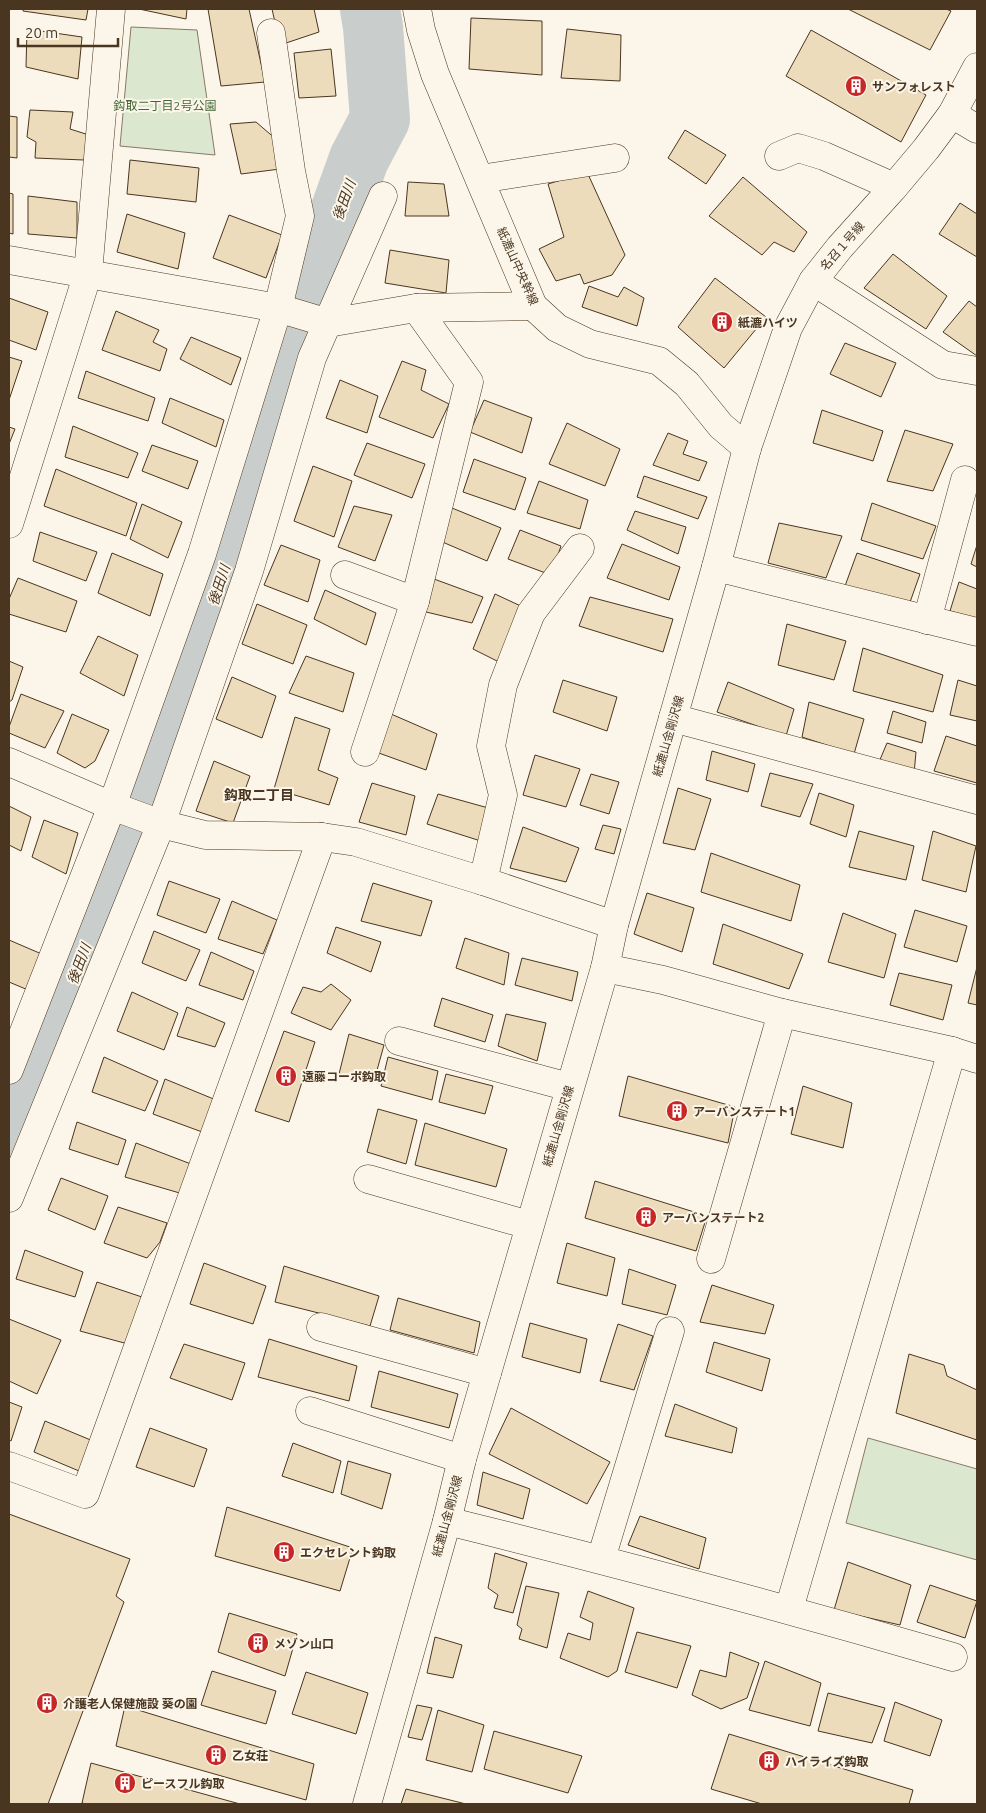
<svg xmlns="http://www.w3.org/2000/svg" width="986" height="1813" font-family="Ubuntu,'Noto Sans JP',sans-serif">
<rect width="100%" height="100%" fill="#fbf6e9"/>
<!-- green -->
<g fill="#dce7d0" stroke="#887966">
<polygon points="131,27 197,30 215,155 120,146"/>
<polygon points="868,1438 977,1469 977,1560 846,1523"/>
</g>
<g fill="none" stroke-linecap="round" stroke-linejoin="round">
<!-- river -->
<polyline stroke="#c9cecd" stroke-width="60" points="9,1151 224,575 252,456 359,159 380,119 373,27 370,9"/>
</g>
<!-- building -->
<g fill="#ecdcbc" stroke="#4a3520">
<polygon points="23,9 88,9 86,20 23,11"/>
<polygon points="139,9 187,9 186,19"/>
<polygon points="208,9 249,9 265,82 221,86"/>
<polygon points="272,9 314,9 319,32 280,45"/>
<polygon points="848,9 946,9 951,11 930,50"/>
<polygon points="471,18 542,21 542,75 469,69"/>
<polygon points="27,29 82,37 78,79 26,67"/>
<polygon points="567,29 621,35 620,81 561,78"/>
<polygon points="811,30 926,95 901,142 786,76"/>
<polygon points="331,49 336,96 299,98 294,53"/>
<polygon points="30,110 73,112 70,129 89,135 84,160 35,158 36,142 27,137"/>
<polygon points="9,116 17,117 17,158 9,157"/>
<polygon points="256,122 277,140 280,169 241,174 230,124"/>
<polygon points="685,130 726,155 706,184 668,158"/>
<polygon points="130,160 199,168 196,202 127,194"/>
<polygon points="587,172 625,255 612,275 584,284 580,274 556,281 539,249 564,237 548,184"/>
<polygon points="743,177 807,232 794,252 774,242 762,255 709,216"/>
<polygon points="408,182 444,184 449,216 405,216"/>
<polygon points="9,193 13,194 13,234 9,233"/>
<polygon points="28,196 77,202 77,238 28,234"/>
<polygon points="960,203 977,214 977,257 939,234"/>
<polygon points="127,214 185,233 178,269 117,252"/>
<polygon points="229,215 282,235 266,278 213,258"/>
<polygon points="390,250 449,260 446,293 385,283"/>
<polygon points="893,254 947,296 926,329 864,288"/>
<polygon points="715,278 766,317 724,368 678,327"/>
<polygon points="589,286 618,297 624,287 644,298 637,326 582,307"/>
<polygon points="9,298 48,312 36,350 9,340"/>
<polygon points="969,301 977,307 977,356 943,332"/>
<polygon points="116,311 159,330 153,342 167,349 160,371 102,350"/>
<polygon points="191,337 241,358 231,385 180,359"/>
<polygon points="845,343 896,363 881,397 830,374"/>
<polygon points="9,357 22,361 9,400"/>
<polygon points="402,361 426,370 421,390 449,404 433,438 379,417"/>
<polygon points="86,371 155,398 148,421 78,398"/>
<polygon points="340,380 378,396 367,433 326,418"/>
<polygon points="170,398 224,420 216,447 162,423"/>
<polygon points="484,400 532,418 522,453 470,432"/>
<polygon points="822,410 883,431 873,461 813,443"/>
<polygon points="567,423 620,449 605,486 549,464"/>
<polygon points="73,426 138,453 128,478 65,457"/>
<polygon points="9,427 15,429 9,444"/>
<polygon points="905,430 953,444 933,491 887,481"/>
<polygon points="668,433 688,441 683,454 707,462 699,481 653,465"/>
<polygon points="367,443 425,464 412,498 354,475"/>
<polygon points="152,445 198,461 188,489 142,471"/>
<polygon points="474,459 526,478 515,510 463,492"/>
<polygon points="313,466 352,481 334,537 294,521"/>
<polygon points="56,469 137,503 126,536 44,506"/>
<polygon points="644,476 707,497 698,519 637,497"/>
<polygon points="539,481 588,500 580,529 527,513"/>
<polygon points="872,503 936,526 923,559 861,540"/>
<polygon points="142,504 182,522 168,558 130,539"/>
<polygon points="354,506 392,515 375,561 338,547"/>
<polygon points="452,508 501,528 487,561 440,541"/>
<polygon points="635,511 686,527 678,554 627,530"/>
<polygon points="779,523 842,536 826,578 768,563"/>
<polygon points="520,530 561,546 551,575 508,559"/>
<polygon points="40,532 97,552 86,581 33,561"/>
<polygon points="622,544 680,567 669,600 607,578"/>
<polygon points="281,545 320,560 308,602 264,585"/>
<polygon points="977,545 977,567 971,564"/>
<polygon points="112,553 163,574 150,616 98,593"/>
<polygon points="857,553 920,574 909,605 845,586"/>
<polygon points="18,578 77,601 66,632 9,614 9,599"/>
<polygon points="434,579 483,597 472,623 422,611"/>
<polygon points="959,582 977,589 977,619 950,611"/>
<polygon points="325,590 376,613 366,645 314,619"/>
<polygon points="495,594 525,608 501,663 473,649"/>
<polygon points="590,597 673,619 663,652 579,626"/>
<polygon points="257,604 307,625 293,664 242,644"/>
<polygon points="787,624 846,641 834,680 778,665"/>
<polygon points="98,636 138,655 124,696 80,673"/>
<polygon points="863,648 943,675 933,712 853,691"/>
<polygon points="306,656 354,673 343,712 289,693"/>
<polygon points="9,661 23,667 12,700 9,702"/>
<polygon points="232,677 276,696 262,738 216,719"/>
<polygon points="563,680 617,697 607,731 553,712"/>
<polygon points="958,680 977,686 977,721 950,715"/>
<polygon points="728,682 794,709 786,736 717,712"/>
<polygon points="21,694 64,711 45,748 9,733 9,727"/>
<polygon points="809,702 864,719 854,754 802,737"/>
<polygon points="893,711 926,722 922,743 887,733"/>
<polygon points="72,714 109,730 95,761 85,768 57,753"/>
<polygon points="391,714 437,734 426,770 376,752"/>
<polygon points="295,717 330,729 318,770 338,778 329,805 274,789"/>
<polygon points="946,736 977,746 977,783 934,771"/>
<polygon points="887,743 916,752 914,774 879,762"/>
<polygon points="712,751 755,764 748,792 706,780"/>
<polygon points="535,755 580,769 566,807 523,795"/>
<polygon points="214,761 250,776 233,823 196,811"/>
<polygon points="770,773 813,784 800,817 761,806"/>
<polygon points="591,774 619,782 609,814 580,805"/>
<polygon points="372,783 415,796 406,835 359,822"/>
<polygon points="678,788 711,799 695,850 663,843"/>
<polygon points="819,793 854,805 846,837 810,824"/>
<polygon points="438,794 492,809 484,842 427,824"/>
<polygon points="9,806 31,817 21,851 9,845"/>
<polygon points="44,820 78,833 66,874 32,857"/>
<polygon points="603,825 621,829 614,854 595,849"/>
<polygon points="523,827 579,848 566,882 510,868"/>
<polygon points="859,831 914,846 906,880 849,867"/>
<polygon points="933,831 976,846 966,892 922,880"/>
<polygon points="711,853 800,885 791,921 701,892"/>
<polygon points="169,881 220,899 206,933 157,915"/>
<polygon points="373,883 432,901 421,936 361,921"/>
<polygon points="647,893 694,908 682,952 634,934"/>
<polygon points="232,901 277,920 263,954 218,939"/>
<polygon points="915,910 967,926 957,962 904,947"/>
<polygon points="843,913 896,934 884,978 828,962"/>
<polygon points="723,924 803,954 789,989 713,964"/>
<polygon points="336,927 381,942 371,972 327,953"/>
<polygon points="154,931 200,950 186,981 142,963"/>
<polygon points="465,938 509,953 504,985 456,968"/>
<polygon points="9,940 44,955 28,990 9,982"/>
<polygon points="211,952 254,971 243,1000 199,985"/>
<polygon points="522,958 578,972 572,1001 515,985"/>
<polygon points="977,967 977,1005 968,1003"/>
<polygon points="899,973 952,985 943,1020 890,1005"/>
<polygon points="331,984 351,1000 331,1030 291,1013 303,987 321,992"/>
<polygon points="132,992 178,1013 164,1050 117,1031"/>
<polygon points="442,998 493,1015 485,1042 434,1026"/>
<polygon points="187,1007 225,1023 215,1047 177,1036"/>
<polygon points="506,1014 546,1023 537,1061 498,1046"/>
<polygon points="284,1031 315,1042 289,1122 255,1111"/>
<polygon points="349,1034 384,1045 374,1081 339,1074"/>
<polygon points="104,1057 158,1081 145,1111 92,1092"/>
<polygon points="388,1057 438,1071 432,1100 381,1086"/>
<polygon points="446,1074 493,1086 485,1114 439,1102"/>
<polygon points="628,1076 735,1107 728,1143 619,1116"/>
<polygon points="165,1079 216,1100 205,1133 153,1114"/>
<polygon points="803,1086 852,1103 843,1148 791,1134"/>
<polygon points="378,1109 417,1120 406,1164 367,1152"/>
<polygon points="77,1122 126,1140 118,1165 69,1149"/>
<polygon points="425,1123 507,1149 496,1187 415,1165"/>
<polygon points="136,1143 191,1164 183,1194 125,1177"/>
<polygon points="61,1178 108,1196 95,1230 48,1210"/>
<polygon points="595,1181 707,1216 696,1251 585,1218"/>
<polygon points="118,1207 167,1223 160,1242 147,1258 104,1243"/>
<polygon points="567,1243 615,1258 607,1296 557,1283"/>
<polygon points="25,1250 83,1272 75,1297 16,1279"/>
<polygon points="204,1263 266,1286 253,1324 190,1304"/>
<polygon points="284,1266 379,1296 370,1326 275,1302"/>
<polygon points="629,1269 676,1285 667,1315 622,1304"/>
<polygon points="97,1282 145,1298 128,1344 80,1331"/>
<polygon points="712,1285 774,1305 765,1334 700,1322"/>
<polygon points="398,1298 480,1322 474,1353 390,1330"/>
<polygon points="9,1319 61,1340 37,1394 9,1381"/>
<polygon points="530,1323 587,1339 580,1373 522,1357"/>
<polygon points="618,1324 653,1336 634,1390 600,1381"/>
<polygon points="269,1339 357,1366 349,1401 258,1377"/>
<polygon points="714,1342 770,1359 762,1391 706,1372"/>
<polygon points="184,1344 245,1363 232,1400 170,1378"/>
<polygon points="909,1354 944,1365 947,1376 977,1390 977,1440 896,1413"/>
<polygon points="379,1371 458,1394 449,1428 371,1407"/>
<polygon points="9,1402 22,1407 11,1441 9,1440"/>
<polygon points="675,1404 737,1428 732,1453 665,1436"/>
<polygon points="511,1408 610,1462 587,1504 489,1454"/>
<polygon points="45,1421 93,1441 79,1471 34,1452"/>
<polygon points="150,1428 207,1449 194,1487 136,1467"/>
<polygon points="293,1443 341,1461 333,1493 282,1476"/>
<polygon points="348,1461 391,1474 382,1509 341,1494"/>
<polygon points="483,1472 530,1489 523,1519 477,1505"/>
<polygon points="227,1507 353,1548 340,1591 215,1556"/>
<polygon points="9,1514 130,1559 116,1596 124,1602 48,1804 9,1804"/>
<polygon points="640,1516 706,1538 699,1569 628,1545"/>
<polygon points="495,1553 527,1563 513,1613 494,1608 498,1595 488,1588"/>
<polygon points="848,1562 911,1585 900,1625 834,1610"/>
<polygon points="930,1585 977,1601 965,1638 917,1622"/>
<polygon points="526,1586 559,1593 547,1648 519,1639 522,1629 517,1625"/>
<polygon points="588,1591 634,1608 617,1671 608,1677 560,1658 568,1633 590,1640 593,1623 580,1617"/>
<polygon points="229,1613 297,1634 285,1676 218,1652"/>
<polygon points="637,1632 691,1646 677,1688 625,1672"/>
<polygon points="435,1637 462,1645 453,1678 427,1673"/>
<polygon points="730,1652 759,1663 747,1698 721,1709 692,1695 700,1670 726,1677"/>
<polygon points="765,1661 821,1683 810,1726 749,1710"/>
<polygon points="212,1671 276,1691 266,1724 201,1705"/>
<polygon points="306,1672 368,1693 356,1734 292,1714"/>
<polygon points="828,1693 885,1708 872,1743 818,1731"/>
<polygon points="895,1702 942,1720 930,1756 884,1741"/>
<polygon points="417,1705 432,1708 422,1740 408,1737"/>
<polygon points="125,1706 314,1764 306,1800 116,1746"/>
<polygon points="438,1710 484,1725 472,1772 426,1760"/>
<polygon points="494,1731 582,1756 568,1793 484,1769"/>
<polygon points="729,1734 913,1790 909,1804 762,1804 711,1789"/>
<polygon points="91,1763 240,1804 87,1804 82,1803"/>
<polygon points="406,1789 466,1804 401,1804"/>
</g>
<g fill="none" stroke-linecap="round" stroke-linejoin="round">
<!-- street casing -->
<g stroke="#4a3520" stroke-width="29">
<g id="street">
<polyline points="952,114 977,129"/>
<polyline points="779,156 798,148 824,156 894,187"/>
<polyline points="480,179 615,158"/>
<polyline points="9,260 278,308 328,323 416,308 533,306"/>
<polyline points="813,281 943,365 977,371"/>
<polyline points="9,524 88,273 111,9"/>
<polyline points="716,567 977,632"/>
<polyline points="345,575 415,601"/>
<polyline points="927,620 965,480"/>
<polyline points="673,718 977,800"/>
<polyline points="365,752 415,601 469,382 416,308"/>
<polyline points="9,762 112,806 161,824 205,835 322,837 356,842 483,881 614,925"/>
<polyline points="483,881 503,795 491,746 503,685 531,613 580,548"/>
<polyline points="399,1041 569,1087"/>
<polyline points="9,1070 112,806 202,554 278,308 300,216 291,171 271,33"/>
<polyline points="368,1179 529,1225"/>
<polyline points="9,1198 161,824 249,571 312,358 383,196"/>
<polyline points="711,1259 782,1013"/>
<polyline points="321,1327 487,1373"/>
<polyline points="310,1411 462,1459"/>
<polyline points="9,1466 85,1494 322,837"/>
<path d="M447,1521C617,1563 785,1608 953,1657"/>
<polyline points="601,1559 670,1331"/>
<polyline points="789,1609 952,1051"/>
</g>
</g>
<!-- secondary casing -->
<g stroke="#4a3520" stroke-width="29">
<g id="secondary">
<polyline points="417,9 421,30 435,74 533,306 557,328 590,344 659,361 687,384 721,426 747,448"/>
<polyline points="605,968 663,980 782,1013 952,1051 977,1059"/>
<polyline points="367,1804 447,1521 462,1459 605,968 614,925 716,567 747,448 788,328 813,281 840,247 894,187 926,149 952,114 977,67"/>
</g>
</g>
<!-- street -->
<use href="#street" stroke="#fbf6e9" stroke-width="28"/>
<!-- secondary -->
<use href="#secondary" stroke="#fbf6e9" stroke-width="28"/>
</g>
<!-- icons -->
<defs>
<g id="building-disc" transform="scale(1.125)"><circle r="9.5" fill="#c62828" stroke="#fbf6e9"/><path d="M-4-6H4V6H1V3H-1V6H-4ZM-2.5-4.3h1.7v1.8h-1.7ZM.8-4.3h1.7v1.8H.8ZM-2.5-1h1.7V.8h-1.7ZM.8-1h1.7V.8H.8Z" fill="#fff"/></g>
</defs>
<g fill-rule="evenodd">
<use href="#building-disc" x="856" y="86"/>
<use href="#building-disc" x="722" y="322"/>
<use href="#building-disc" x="286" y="1076"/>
<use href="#building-disc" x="677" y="1111"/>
<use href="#building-disc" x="646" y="1217"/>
<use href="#building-disc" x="284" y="1552"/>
<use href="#building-disc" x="258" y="1643"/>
<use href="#building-disc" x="47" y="1703"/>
<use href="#building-disc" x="216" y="1755"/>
<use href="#building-disc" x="769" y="1761"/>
<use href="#building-disc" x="125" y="1783"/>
</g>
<g text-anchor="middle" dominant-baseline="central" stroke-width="4" stroke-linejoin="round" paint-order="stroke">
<!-- poi labels -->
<g font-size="12" font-weight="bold" fill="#4a3520" stroke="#fbf6e9" text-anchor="start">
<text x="872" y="86">サンフォレスト</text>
<text x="738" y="322">紙漉ハイツ</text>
<text x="302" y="1076">遠藤コーポ鈎取</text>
<text x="693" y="1111">アーバンステート1</text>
<text x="662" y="1217">アーバンステート2</text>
<text x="300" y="1552">エクセレント鈎取</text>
<text x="274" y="1643">メゾン山口</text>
<text x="63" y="1703">介護老人保健施設 葵の園</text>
<text x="232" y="1755">乙女荘</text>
<text x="785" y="1761">ハイライズ鈎取</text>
<text x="141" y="1783">ピースフル鈎取</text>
</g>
<!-- park labels -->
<g font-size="12" fill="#436837" stroke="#fbf6e9">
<text x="165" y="105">鈎取二丁目2号公園</text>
</g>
<!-- street labels -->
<g font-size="12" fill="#4a3520" stroke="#fbf6e9">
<text transform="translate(842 246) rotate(-49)">名召１号線</text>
<text transform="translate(518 266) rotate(66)">紙漉山中央幹線</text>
<text transform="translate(668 736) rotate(-74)">紙漉山金剛沢線</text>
<text transform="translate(558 1126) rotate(-74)">紙漉山金剛沢線</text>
<text transform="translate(447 1516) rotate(-75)">紙漉山金剛沢線</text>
</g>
<!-- water labels -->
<g font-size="14" font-style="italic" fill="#4a3520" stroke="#fbf6e9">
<text transform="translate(344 200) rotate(-70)">後田川</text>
<text transform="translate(219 585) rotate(-72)">後田川</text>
<text transform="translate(79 964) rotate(-69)">後田川</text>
</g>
<!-- neighbourhood labels -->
<g font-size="14" font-weight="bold" fill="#4a3520" stroke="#fbf6e9">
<text x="259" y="795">鈎取二丁目</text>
</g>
</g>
<!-- border -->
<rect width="986" height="1813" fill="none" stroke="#4a3520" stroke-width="20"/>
<!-- scale -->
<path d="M18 38v8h100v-8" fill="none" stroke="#4a3520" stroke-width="2.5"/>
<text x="25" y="38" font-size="15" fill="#4a3520" stroke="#fbf6e9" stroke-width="4" paint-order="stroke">20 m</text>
</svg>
